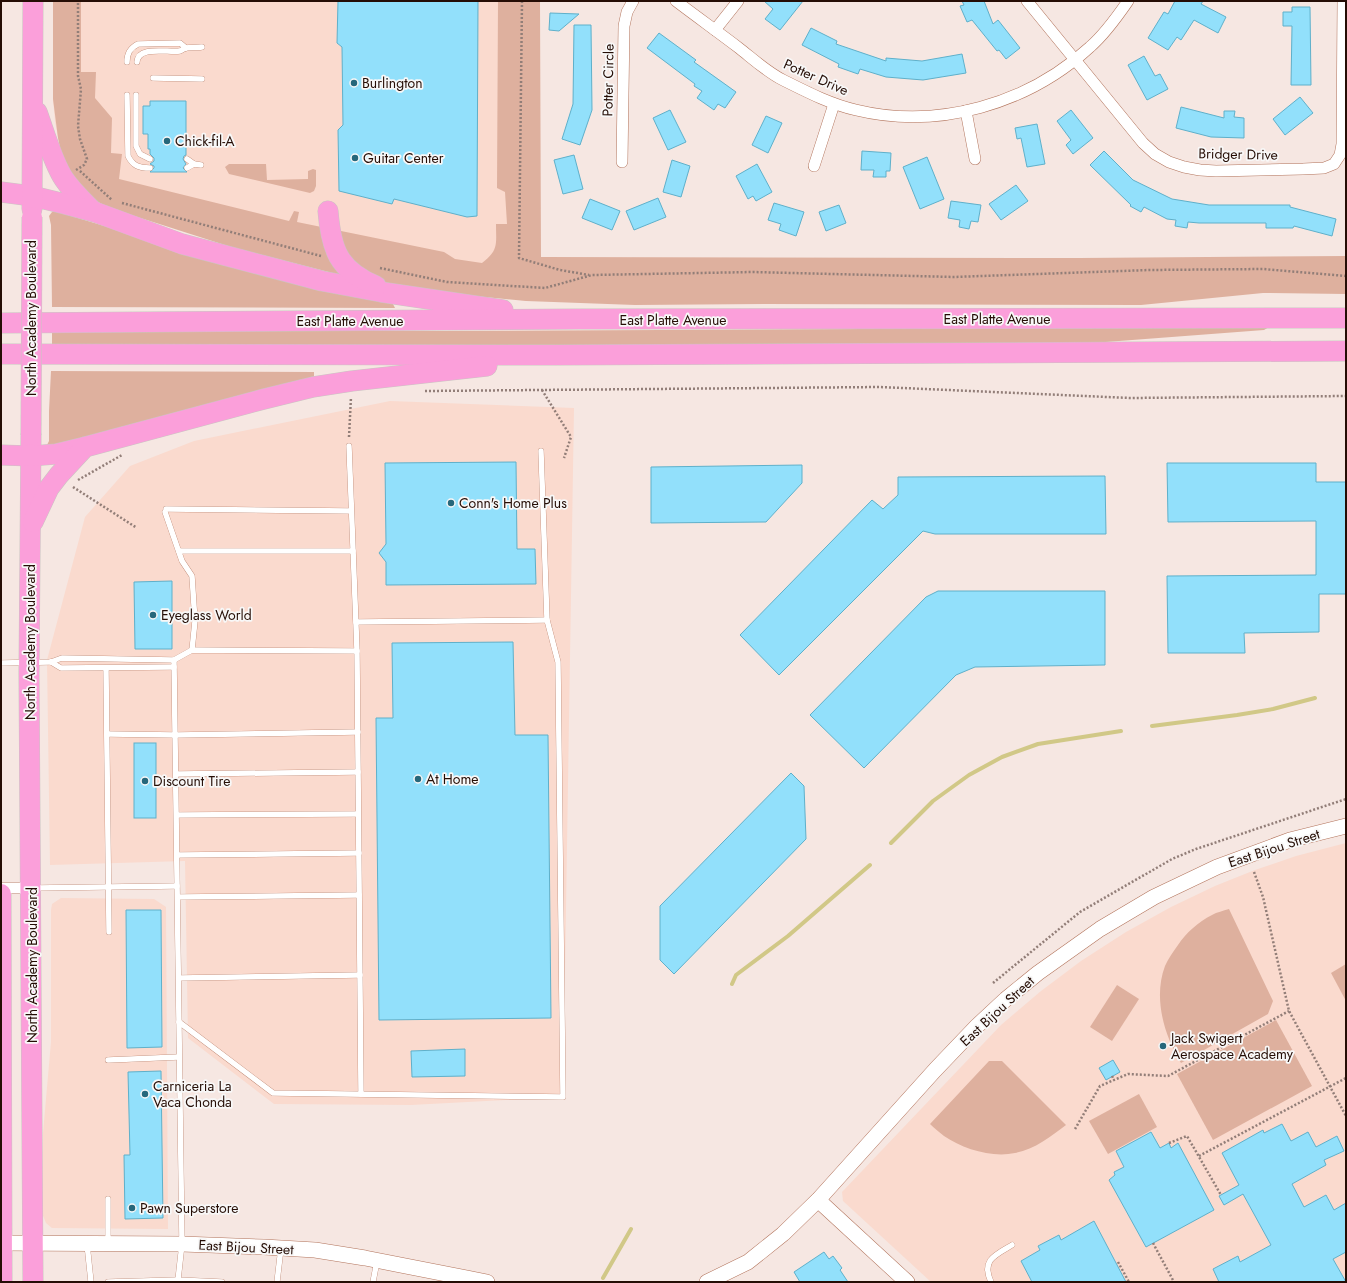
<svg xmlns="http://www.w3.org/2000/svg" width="1347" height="1283" font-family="Jost,sans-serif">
<rect width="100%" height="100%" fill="#f6e7e2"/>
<!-- built -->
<g fill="#fadace">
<polygon points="53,1 540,1 526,301 231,247 61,152 55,122 53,99"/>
<polygon points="390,401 574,408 563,1097 411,1105 274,1104 188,1038 185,861 50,865 47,660 85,517 130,466 194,441"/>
<polygon points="1346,843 1346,1282 931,1282 843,1201 842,1192 1001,1025 1041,991 1081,961 1126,932 1171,907 1215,886 1255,870 1296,856"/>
<polygon points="61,898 154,899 166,907 168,1229 52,1228 46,1223 42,1213 43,1133 51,1042 51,910 52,904"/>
</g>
<!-- green -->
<g fill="#deb09e">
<path d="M53,1H81V72H96L95,98L112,118L111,153L122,154L119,179L289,221L294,211L299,212L297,222L444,252L455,259L482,263C499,250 496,244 496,224H507L505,192L497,188L498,1H540L541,257L1079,258L1346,256V294L1263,293L1141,305L767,304L635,305L526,301L424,291L356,279L231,247L125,213L107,207L93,199L72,177L61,152L58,138L53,99Z"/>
<polygon points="229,164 266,164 267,180 308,179 308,171 313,169 316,170 316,186 314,191 310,193 229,174 225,167"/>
<polygon points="52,212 58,212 187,251 382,300 393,304 395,308 52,307 51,225 49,216"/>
<polygon points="1269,327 1264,330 1053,346 52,351 52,330 440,331"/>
<polygon points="51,371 314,372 314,378 78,445 47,445 49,441 49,411"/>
<path d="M1229,909L1273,1001L1268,1014L1181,1063C1164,1035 1153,998 1165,966C1168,959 1173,952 1178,945C1186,933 1198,922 1212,915C1217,912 1223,911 1229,909Z"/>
<polygon points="1346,964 1346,1001 1331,973"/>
<polygon points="1117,985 1139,999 1112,1041 1090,1027"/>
<polygon points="1276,1020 1312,1086 1213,1140 1177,1074"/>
<path d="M989,1061H1002L1066,1125C1051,1136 1034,1150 1015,1153C992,1158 963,1149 944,1136C939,1132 934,1128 930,1124Z"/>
<polygon points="1139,1094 1157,1127 1108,1154 1089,1121"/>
</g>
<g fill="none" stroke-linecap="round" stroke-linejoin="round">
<!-- stream -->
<g stroke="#d1c887" stroke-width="4">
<polyline points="1152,726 1237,715 1273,709 1315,698"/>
<polyline points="891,843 933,801 969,775 1002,757 1038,744 1121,731"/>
<polyline points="732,984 736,975 788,936 870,865"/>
<polyline points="603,1278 631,1229"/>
</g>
</g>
<!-- building -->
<g fill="#92e0fb" stroke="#5fb0ca">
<polygon points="338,1 478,1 477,216 467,217 394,199 392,204 339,191 338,130 343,125 342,47 337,43"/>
<polygon points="764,1 803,1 780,30 765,19 773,9"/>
<polygon points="962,1 984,1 993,24 998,20 1020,48 1006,59 999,50 997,51 972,20 967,22 960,6 964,5"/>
<polygon points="1175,1 1203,1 1201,4 1226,17 1218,33 1194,20 1181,40 1177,37 1168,50 1148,38 1164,12 1168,14"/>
<polygon points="1292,7 1310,7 1311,85 1291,85 1292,26 1283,26 1283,12 1292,12"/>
<polygon points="550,13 579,14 559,31 549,30"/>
<polygon points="574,25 591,25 592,110 580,145 562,139 573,104"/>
<polygon points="811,28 837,41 836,44 886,61 886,58 922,61 962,54 966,73 923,80 886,77 860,69 858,74 838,67 839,64 802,45"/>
<polygon points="659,33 696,60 694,62 736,92 725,108 718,104 714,110 697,98 702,91 694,86 695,84 647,48"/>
<polygon points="1144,56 1155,76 1160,74 1168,89 1147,100 1128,65"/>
<polygon points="1300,97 1313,113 1285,135 1273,119"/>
<polygon points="150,101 186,101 186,155 184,156 183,159 186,164 183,168 187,172 150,172 154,168 154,166 150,164 154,161 154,158 150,154 150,149 148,149 148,134 143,134 143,106 150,106"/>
<polygon points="1181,107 1224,118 1224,111 1235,111 1234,117 1244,118 1244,138 1211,137 1176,128"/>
<polygon points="670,110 686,142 668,150 653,118"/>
<polygon points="1071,110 1093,138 1073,154 1066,145 1071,140 1057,121"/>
<polygon points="766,116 782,123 768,153 752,145"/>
<polygon points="1037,124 1045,164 1027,167 1021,138 1017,139 1015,128"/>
<polygon points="862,151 891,153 890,171 886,171 886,177 873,177 874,170 861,170"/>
<polygon points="1104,151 1133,180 1172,199 1209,205 1290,205 1290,207 1336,219 1332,236 1294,226 1293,228 1266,228 1266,223 1199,223 1188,222 1187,228 1175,226 1176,220 1167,219 1144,207 1141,212 1130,206 1131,205 1090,165"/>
<polygon points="574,155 583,189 563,194 554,160"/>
<polygon points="927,157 944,199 920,209 903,167"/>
<polygon points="672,160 690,166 681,197 663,192"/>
<polygon points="757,164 772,192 756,201 753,196 748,199 736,176"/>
<polygon points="1016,185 1028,201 1001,220 989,204"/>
<polygon points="658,198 666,217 634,230 626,211"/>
<polygon points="590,199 620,211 612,230 582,218"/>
<polygon points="951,201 981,205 978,222 971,221 969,229 959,227 960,220 948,218"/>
<polygon points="774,203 804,212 796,236 779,230 781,224 768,220"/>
<polygon points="839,205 846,223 826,231 819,212"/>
<polygon points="516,462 517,549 535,549 536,584 386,585 386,562 379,553 386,544 385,463"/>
<polygon points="1167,463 1316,463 1316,482 1346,482 1346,594 1319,594 1319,632 1244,633 1245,653 1168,653 1167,576 1316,575 1316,521 1168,522"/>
<polygon points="802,465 802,483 766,522 651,523 651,467"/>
<polygon points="1105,476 1106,534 935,534 923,531 779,675 740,635 872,500 883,509 898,495 898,477"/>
<polygon points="172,581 172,649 135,649 134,582"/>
<polygon points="938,591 1105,591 1105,665 975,667 956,675 864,768 810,715 926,597"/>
<polygon points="513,642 515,735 548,735 551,1018 379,1020 376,718 393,718 392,643"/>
<rect x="134" y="743" width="22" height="75"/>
<polygon points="791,773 804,786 806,839 674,974 660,960 660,906"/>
<polygon points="126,910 161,910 162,1047 127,1048"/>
<polygon points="465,1049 465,1076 412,1077 411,1051"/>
<polygon points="1113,1060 1120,1072 1106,1080 1099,1068"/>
<polygon points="161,1071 163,1218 125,1219 124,1155 130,1155 128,1072"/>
<polygon points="1282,1124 1291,1141 1308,1132 1316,1147 1337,1136 1344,1151 1324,1160 1326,1165 1292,1184 1304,1207 1326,1195 1334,1210 1346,1203 1346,1252 1333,1259 1346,1282 1219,1282 1213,1269 1238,1256 1240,1262 1271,1245 1243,1194 1224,1205 1219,1196 1239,1185 1222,1153 1263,1130 1264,1133"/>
<polygon points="1151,1132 1160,1148 1169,1143 1171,1148 1178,1143 1214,1210 1146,1247 1109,1180 1115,1175 1114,1172 1124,1167 1116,1151"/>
<polygon points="1094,1221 1126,1282 1032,1282 1021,1261 1040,1250 1038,1246 1059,1235 1061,1240"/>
<polygon points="824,1252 829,1259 833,1256 842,1268 840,1270 848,1282 800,1282 794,1272"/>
</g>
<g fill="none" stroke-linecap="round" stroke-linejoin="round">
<!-- lane casing -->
<g stroke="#b2735b" stroke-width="6">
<g id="lane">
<path d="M127,62C127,53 130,48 138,44L180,43L186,48"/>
<path d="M137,62C138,45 169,53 180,51C183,50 182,49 186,48C190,47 197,48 202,47"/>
<polyline points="153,78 202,79"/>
<path d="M127,95L128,156C133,166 139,168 150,168"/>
<polyline points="136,95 136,146 140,154 150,159"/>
<polyline points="187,159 194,164"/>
<polyline points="187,168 194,164 201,165"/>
<polyline points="349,446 357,651 361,1094"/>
<polyline points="166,509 351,511"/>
<polyline points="165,512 182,561 192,576 195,621 192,650"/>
<polyline points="179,551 353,551"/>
<polyline points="356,622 547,620"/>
<polyline points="174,660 182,1244 178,1280 222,1282"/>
<polyline points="51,662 61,668 174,667"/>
<polyline points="1,663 51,662 62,658 174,660 192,650 357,651"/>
<polyline points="106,668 109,932"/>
<polyline points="107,734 176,735 358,732"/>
<polyline points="176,774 358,772"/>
<polyline points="177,815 358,814"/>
<polyline points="177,855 359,853"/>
<polyline points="34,888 177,886"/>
<polyline points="178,897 359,895"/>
<polyline points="179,978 360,975"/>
<polyline points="179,1022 273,1093 563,1097 558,662 547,620 541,451"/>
<polyline points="108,1060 179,1057"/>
<polyline points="108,1243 108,1199"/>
<polyline points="87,1244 91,1282"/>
<polyline points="108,1282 178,1280 178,1282"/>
<polyline points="277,1282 281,1248"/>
<polyline points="373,1282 377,1261"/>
<path d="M991,1282C981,1260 995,1255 1012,1245"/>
</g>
</g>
<!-- street casing -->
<g stroke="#b2735b" stroke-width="12">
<g id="street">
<path d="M676,1C697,17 718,32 739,48C753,59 767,72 783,80C807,92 830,104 856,110C938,130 1028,104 1090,47C1105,34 1117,17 1128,1"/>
<polyline points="1027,1 1143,143 1155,154 1169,162 1184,167 1200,170 1216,171 1303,169 1324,168 1334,164 1340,155 1342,144 1343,1"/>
<polyline points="715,30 738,1"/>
<polyline points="966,111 975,159"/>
<polyline points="622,162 624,26 627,12 633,1"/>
<polyline points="814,166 834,104"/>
<polyline points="1,888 32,888"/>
</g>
</g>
<!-- secondary casing -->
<g stroke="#b2735b" stroke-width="16">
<g id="secondary">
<polyline points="818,1200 907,1282"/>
<polyline points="1,1243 182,1244 264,1247 315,1250 365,1258 487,1282"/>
<polyline points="707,1282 748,1262 783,1234 818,1200 935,1070 977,1026 1006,999 1038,973 1100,929 1154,897 1217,867 1290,840 1346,826"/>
</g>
</g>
<!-- highway casing -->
<g stroke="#cbc5c3" stroke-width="21">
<g id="highway">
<path d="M37,112C44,131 53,163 64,179C72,191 83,201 93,211"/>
<polyline points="1,192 32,196 65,204 95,212 182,244 322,281 381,292 503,310"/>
<polyline points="32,209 33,1"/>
<path d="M328,211C331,249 338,270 376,286"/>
<polyline points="1,323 578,319 1346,318"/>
<polyline points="1,354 554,355 1346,351"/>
<polyline points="31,435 29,673 33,1282"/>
<polyline points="1,455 31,456 56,454 85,447"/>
<polyline points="33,522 49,488 59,475 85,447 264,399 313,387 352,381 487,366"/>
<polyline points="1,894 2,1282"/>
</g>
</g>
<!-- path -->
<g stroke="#927e78" stroke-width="2.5" stroke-dasharray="2 2" stroke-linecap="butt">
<polyline points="522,1 519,258 560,270 589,275"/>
<polyline points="76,170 84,165 87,159 80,139 78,126 81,89 78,76 78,1"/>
<polyline points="80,171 112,200"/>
<polyline points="122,203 321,256"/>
<polyline points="380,268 447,282 545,288 592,275 753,272 954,277 1149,270 1263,269 1346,276"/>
<polyline points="542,390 571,437 564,458"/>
<polyline points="425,391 880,387 1130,398 1346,396"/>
<polyline points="349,437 351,397"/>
<polyline points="78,480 122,455"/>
<polyline points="73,487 137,528"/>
<polyline points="1254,872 1263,897 1289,1011 1346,1116"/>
<polyline points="993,983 1080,912 1172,859 1196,849 1346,799"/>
<polyline points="1112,1076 1114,1080"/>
<polyline points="1075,1129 1100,1086 1128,1074 1168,1076 1289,1011"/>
<polyline points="1169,1143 1187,1136 1221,1195"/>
<polyline points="1199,1156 1346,1078"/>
<polyline points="1153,1243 1174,1282"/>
<polyline points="1118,1262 1129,1282"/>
</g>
<!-- lane -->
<use href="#lane" stroke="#fff" stroke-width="5.5"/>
<!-- street -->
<use href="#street" stroke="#fff" stroke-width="11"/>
<!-- secondary -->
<use href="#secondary" stroke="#fff" stroke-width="15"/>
<!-- highway -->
<use href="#highway" stroke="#fb9fda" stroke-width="20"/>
<!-- highway-bridge casing -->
<g stroke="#cbc5c3" stroke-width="21" stroke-linecap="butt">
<polyline id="highway-bridge" points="31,435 32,217"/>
</g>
<!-- highway-bridge -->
<use href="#highway-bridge" stroke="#fb9fda" stroke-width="20"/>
</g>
<!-- markers -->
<g fill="#26677b" stroke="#f8f8f8" stroke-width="1.5">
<circle cx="354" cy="83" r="4"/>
<circle cx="167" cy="141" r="4"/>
<circle cx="355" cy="158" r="4"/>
<circle cx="451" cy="503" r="4"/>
<circle cx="153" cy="615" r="4"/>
<circle cx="418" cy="779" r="4"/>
<circle cx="145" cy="781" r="4"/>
<circle cx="1163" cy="1046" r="4"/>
<circle cx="145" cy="1094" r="4"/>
<circle cx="132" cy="1208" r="4"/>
</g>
<g text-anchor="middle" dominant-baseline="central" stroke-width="3.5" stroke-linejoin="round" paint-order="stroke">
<!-- street labels -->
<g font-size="14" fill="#250d05" stroke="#f8f8f8">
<text transform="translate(816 77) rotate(24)">Potter Drive</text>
<text transform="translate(608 80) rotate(-89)">Potter Circle</text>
<text transform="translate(1238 154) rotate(1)">Bridger Drive</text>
<text transform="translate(31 318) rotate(-90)">North Academy Boulevard</text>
<text x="997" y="319">East Platte Avenue</text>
<text x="673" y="320">East Platte Avenue</text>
<text x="350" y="321">East Platte Avenue</text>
<text transform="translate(30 642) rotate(-90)">North Academy Boulevard</text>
<text transform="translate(1274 848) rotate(-18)">East Bijou Street</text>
<text transform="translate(32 965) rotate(-90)">North Academy Boulevard</text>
<text transform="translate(997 1011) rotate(-43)">East Bijou Street</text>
<text transform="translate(246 1247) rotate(3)">East Bijou Street</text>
</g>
<!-- poi labels -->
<g font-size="14" fill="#250d05" stroke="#f8f8f8" text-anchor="start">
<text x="362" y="83">Burlington</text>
<text x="175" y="141">Chick-fil-A</text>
<text x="363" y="158">Guitar Center</text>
<text x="459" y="503">Conn's Home Plus</text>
<text x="161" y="615">Eyeglass World</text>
<text x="426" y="779">At Home</text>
<text x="153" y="781">Discount Tire</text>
<text x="1171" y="1038">Jack Swigert<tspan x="1171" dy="16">Aerospace Academy</tspan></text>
<text x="153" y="1086">Carniceria La<tspan x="153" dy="16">Vaca Chonda</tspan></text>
<text x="140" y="1208">Pawn Superstore</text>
</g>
</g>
<!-- border -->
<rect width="1347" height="1283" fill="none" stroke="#250d05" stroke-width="4"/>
</svg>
